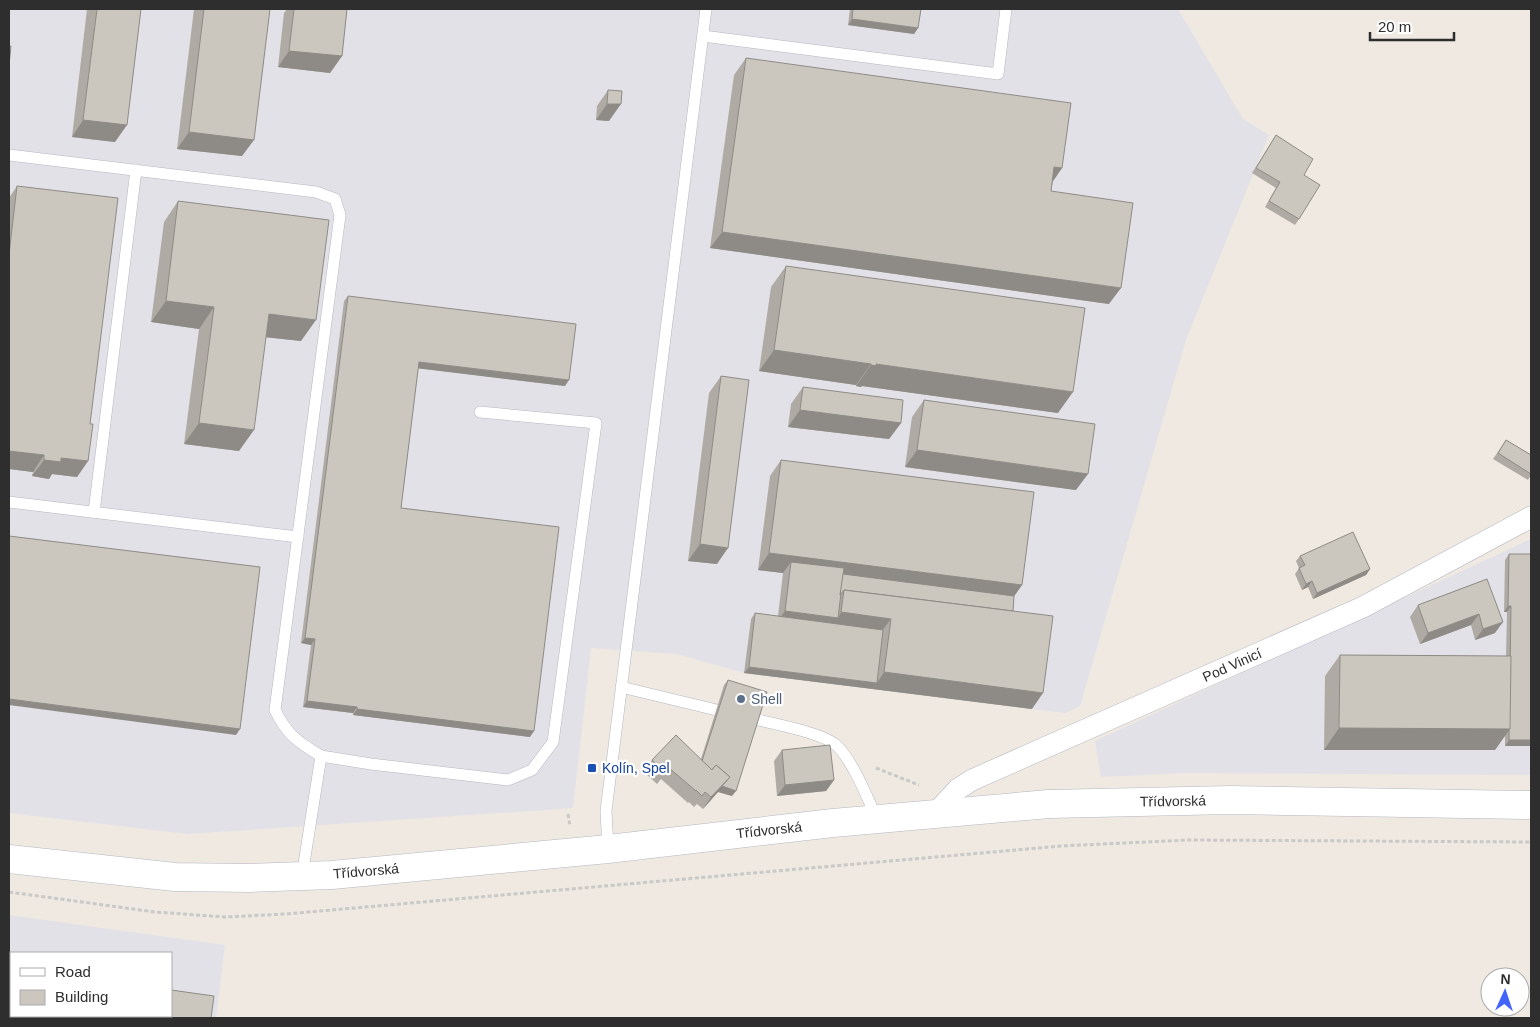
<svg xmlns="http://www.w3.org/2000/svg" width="1540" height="1027" font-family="Helvetica,sans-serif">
<rect width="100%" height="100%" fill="#efe9e1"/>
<!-- industrial -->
<g fill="#e3e1e8" fill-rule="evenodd">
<polygon points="9,9 1178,9 1243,119 1269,135 1186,340 1080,706 1065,713 744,673 677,654 591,648 573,808 188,834 9,813"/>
<polygon points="1531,539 1531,775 1183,773 1101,777 1095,741"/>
<path d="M9,915L225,945L216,1018H9ZM11,953H171V1016H11Z"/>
</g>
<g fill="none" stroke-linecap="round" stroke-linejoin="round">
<!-- service casing -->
<g stroke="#b4b7c1" stroke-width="12">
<g id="service">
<polyline points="703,36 998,74 1006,9"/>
<path d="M9,155L316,192L335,199L340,215L275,710C287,735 298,742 321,756"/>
<polyline points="9,502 298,537"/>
<polyline points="94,512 136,170"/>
<polyline points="621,687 729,713"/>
<path d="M745,717C766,722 821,732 836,745C852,759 868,799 877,819"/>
<polyline points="608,849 606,811 706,9"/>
<polyline points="302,876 321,756 371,764 508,780 532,770 553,742 596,423 480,412"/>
</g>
</g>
<!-- minor casing -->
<g stroke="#b4b7c1" stroke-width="22">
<polyline id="minor" points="935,814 958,789 972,780 1363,607 1531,517"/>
</g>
<!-- secondary casing -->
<g stroke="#b4b7c1" stroke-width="29">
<polyline id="secondary" points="9,859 175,877 250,878 332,875 608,849 833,823 1049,804 1231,800 1531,805"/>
</g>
<!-- path -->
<g stroke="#c9c9c9" stroke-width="3" stroke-dasharray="4 2.5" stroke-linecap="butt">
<polyline points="876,768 919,785"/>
<polyline points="568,814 570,826"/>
<polyline points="9,892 155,912 225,917 286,914 1061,846 1188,840 1531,842"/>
</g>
<!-- service -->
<use href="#service" stroke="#fff" stroke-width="11"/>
<!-- minor -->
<use href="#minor" stroke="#fff" stroke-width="21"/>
<!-- secondary -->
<use href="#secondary" stroke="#fff" stroke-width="28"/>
</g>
<!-- wall -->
<g fill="#afaba4">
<polygon points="87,9 141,9 115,142 72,137"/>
<polygon points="194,9 270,9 242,156 177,149"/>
<polygon points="287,9 347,9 342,56 330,73 278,67 284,13"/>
<polygon points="850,9 921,9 918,28 914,34 848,25"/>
<polygon points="746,58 1062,168 1053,181 1051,191 1109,304 710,248 734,75"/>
<polygon points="608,90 609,121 596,120 597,106"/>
<polygon points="1276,135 1304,175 1299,219 1295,225 1265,207 1276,188 1252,173"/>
<polygon points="17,186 90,424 88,461 77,477 52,474 49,479 32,476 33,472 9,469 9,198"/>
<polygon points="178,201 301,341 266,337 239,451 184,444 199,329 151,322 164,222"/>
<polygon points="786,266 1058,413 862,386 861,387 856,386 856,385 759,371 771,287"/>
<polygon points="348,296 565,386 418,368 401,508 530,737 353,715 353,713 303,707 311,645 301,643 344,301"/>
<polygon points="721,376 717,564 688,561 709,393"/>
<polygon points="803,387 901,423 889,439 788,427 791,404"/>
<polygon points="924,400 1076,490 905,467 912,417"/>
<polygon points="1506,440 1531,455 1531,475 1528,480 1493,459"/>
<polygon points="781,460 1022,585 1014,596 1013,611 1032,709 744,673 751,619 755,613 778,616 783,573 758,570 770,476"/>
<polygon points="1509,554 1531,746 1505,746 1505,735 1495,750 1324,750 1325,676 1340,655 1506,656 1507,612 1504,612 1505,560"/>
<polygon points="1300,556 1370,569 1366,575 1313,599 1308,587 1302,590 1295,574 1299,568 1296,561"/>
<polygon points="1487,579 1495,633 1475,640 1471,625 1420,644 1410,617 1418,605"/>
<polygon points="728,680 732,796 718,792 703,809 697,804 694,807 689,802 688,803 661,779 657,784 644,772 652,760 701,759 724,685"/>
<polygon points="782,750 834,780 826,791 777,796 774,761"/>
</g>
<!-- shaded-wall -->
<g fill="#8e8b86">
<polygon points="852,19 918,28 914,34 848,25"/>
<polygon points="289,51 342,56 330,73 278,67"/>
<polygon points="607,104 621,104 609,121 596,120"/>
<polygon points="83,120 127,125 115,142 72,137"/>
<polygon points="189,132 254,140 242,156 177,149"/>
<polygon points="1054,167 1062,168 1051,184"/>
<polygon points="722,232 1121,288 1109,304 710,248"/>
<polygon points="166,301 214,307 199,329 151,322"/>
<polygon points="269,314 316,320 301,341 254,336"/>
<polygon points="774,350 871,364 856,385 759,371"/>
<polygon points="419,362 569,380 565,386 415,368"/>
<polygon points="876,364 1073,392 1058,413 862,386 861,387 856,386 871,365"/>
<polygon points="800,410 901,423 889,439 788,427"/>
<polygon points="199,423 254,430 239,451 184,444"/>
<polygon points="917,450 1088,474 1076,490 905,467"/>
<polygon points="9,451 44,455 33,472 9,469"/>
<polygon points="61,458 88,461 77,477 52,474 49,479 32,476 44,460"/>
<polygon points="700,544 728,548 717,564 688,561"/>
<polygon points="769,553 1022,585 1010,602 790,574 791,562 783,573 758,570"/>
<polygon points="1370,569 1366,575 1313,599 1317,593"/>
<polygon points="1312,581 1308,587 1302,590 1306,584"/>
<polygon points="1508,606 1511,606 1507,612 1504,612"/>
<polygon points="785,611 838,618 841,612 891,619 879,635 777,622"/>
<polygon points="1479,614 1471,625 1420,644 1428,633"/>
<polygon points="1503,622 1495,633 1475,640 1483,629"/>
<polygon points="305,638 315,639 311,645 301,643"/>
<polygon points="749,667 877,683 873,689 744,673"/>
<polygon points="884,672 1043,693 1032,709 873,689"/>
<polygon points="9,699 240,729 236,735 9,705"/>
<polygon points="307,701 357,707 353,713 303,707"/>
<polygon points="357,709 534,731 530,737 353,715"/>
<polygon points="1339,728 1510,729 1495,750 1324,750"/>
<polygon points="1509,740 1531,740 1531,746 1505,746"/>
<polygon points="730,777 736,791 732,796 718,792 703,809 711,797"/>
<polygon points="834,780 826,791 777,796 785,785"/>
</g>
<!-- building -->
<g fill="#cbc7bf" stroke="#8e8b86">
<polygon points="97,9 141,9 127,125 83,120"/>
<polygon points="204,9 270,9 254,140 189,132"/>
<polygon points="294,9 347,9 342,56 289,51"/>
<polygon points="853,9 921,9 918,28 852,19"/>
<polygon points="9,46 11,46 9,66"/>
<polygon points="746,58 1071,103 1062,168 1054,167 1051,191 1133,203 1121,288 722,232"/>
<polygon points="608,90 622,91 621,104 607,104"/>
<polygon points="1276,135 1313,159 1304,175 1320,185 1299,219 1269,201 1280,182 1256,168"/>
<polygon points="17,186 118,198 90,424 93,424 88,461 61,458 61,462 44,460 44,455 9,451 9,254"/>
<polygon points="178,201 329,220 316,320 269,314 254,430 199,423 214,307 166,301"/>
<polygon points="786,266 1085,308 1073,392 876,364 876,366 871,365 871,364 774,350"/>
<polygon points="348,296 576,324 569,380 419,362 401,508 559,527 534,731 357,709 357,707 307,701 315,639 305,638"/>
<polygon points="721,376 749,380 728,548 700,544"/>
<polygon points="803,387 903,400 901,423 800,410"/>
<polygon points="924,400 1095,424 1088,474 917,450"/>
<polygon points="1506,440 1531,455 1531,474 1498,453"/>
<polygon points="781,460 1034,492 1022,585 769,553"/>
<polygon points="1353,532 1370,569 1317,593 1312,581 1306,584 1299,568 1305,565 1300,556"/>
<polygon points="9,536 260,567 240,729 9,699"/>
<polygon points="1509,554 1531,554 1531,740 1509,740 1511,606 1508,606"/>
<polygon points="791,562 844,568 838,618 785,611"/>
<polygon points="843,574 1014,596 1013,611 844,590 840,595"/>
<polygon points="1487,579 1503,622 1483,629 1479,614 1428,633 1418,605"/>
<polygon points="844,590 1053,616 1043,693 884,672 891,619 841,612"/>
<polygon points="755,613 883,630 877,683 749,667"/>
<polygon points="1340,655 1511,656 1510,729 1339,728"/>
<polygon points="728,680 767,692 736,791 722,786 730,777 716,765 712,770 702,761"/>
<polygon points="676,735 712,770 716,765 730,777 711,797 705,792 702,796 696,790 696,791 669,768 665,772 652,760"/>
<polygon points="830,745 834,780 785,785 782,750"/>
<polygon points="9,969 11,970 11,1016 171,1016 171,990 214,996 211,1018 9,1018"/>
</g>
<!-- markers -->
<circle fill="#5c6f8a" stroke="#fff" stroke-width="2" cx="741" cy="699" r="5"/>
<rect fill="#1a4fb4" stroke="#fff" stroke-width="2" x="587" y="763" width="10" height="10" rx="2.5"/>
<g text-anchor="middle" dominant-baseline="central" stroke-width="4.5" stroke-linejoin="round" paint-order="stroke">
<!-- street labels -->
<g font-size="14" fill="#2e2e2e" stroke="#fff">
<text transform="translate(1232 665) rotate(-24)">Pod Vinicí</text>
<text transform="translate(1173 801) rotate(-1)">Třídvorská</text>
<text transform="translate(769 830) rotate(-6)">Třídvorská</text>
<text transform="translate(366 871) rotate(-5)">Třídvorská</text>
</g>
<!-- service labels -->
<g font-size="14" fill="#4e5e75" stroke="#fff" text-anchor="start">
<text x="751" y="699">Shell</text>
</g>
<!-- transit labels -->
<g font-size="14" fill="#164399" stroke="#fff" text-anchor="start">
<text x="602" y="768">Kolín, Spel</text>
</g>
</g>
<!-- border -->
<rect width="1540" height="1027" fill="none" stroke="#2e2e2e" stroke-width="20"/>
<!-- legend -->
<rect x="10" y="952" width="162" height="65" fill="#ffffff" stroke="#ababab"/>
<rect x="20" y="968" width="25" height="8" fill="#ffffff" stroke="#ababab"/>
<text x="55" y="977" font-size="15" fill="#2e2e2e">Road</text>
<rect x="20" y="990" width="25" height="15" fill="#cbc7bf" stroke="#ababab"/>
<text x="55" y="1002" font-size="15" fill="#2e2e2e">Building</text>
<!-- north arrow -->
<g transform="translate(1505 992) rotate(3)"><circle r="24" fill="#ffffff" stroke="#ababab"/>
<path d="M0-4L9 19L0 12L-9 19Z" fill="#4264fb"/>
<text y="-8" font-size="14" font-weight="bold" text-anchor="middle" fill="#2e2e2e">N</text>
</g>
<!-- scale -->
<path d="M1370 32v8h84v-8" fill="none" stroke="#2e2e2e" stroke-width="2.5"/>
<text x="1378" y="32" font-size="15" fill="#2e2e2e" stroke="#ffffff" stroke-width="4" paint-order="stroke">20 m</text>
</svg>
